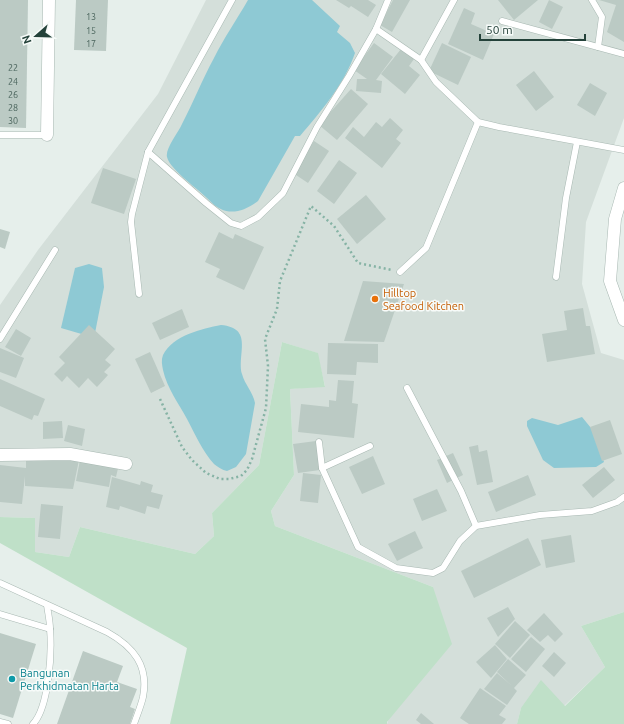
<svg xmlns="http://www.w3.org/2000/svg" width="624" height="724" font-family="Ubuntu,sans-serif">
<rect width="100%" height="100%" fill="#e6efeb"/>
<!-- built -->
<polygon fill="#d4dfda" points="206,0 624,0 624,118 586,222 582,284 601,353 624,360 624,612 581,626 605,667 564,706 521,708 517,724 387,724 433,587 275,526 271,511 294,475 290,389 325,386 317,353 282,342 259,465 212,513 214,536 195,554 80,527 69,557 35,552 35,518 0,517 0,305 38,250 158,94"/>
<!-- green -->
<g fill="#bfe0c8">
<polygon points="282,342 318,353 325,387 290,389 294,475 271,511 275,526 433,587 452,644 387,722 387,724 170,724 187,648 0,543 0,517 35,518 35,552 69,557 80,527 195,554 214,536 212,513 259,465"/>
<polygon points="624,612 624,724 517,724 521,708 541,680 565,706 605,667 581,626"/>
</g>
<!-- water -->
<g fill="#8ec9d4">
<path d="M248,0H312L340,26L337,32L350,43L355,53C345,83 320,113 300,136H295L258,201C242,213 225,217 210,201C200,190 170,170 167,157C165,149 178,133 182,124C193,103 202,80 214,58C224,38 237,19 248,0Z"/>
<polygon points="89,264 102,268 104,287 95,333 85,335 61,328 75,268"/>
<path d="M221,325C254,328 237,354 242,374C245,385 253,392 255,403L246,454L236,467L227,471C222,470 218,467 214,464C203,452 195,434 187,419C179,404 167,388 163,370C162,365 161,360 163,355C173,335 202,329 221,325Z"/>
<polygon points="582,417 591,428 604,462 596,467 554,468 543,460 527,426 527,421 532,418 558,425"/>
</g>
<!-- building -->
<g fill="#bbcac4">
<polygon points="0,0 28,0 26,128 0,127"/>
<polygon points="76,0 108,0 106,51 74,50"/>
<polygon points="336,0 368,0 376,5 368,17 351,6 349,8"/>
<polygon points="393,0 410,0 392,32 380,25"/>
<polygon points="498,0 538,0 514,20"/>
<polygon points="549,0 563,7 552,29 539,22"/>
<polygon points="599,0 624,0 624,8 617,6 624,8 624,42 607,32 616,5"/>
<polygon points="464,8 475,13 471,24 494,34 483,60 448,44"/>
<polygon points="374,43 393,57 376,80 382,81 381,93 356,91 357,79 367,79 354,70"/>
<polygon points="442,43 471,57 458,85 429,71"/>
<polygon points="401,49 414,59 409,66 420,75 405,94 381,74"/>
<polygon points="534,71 554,97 536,111 516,85"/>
<polygon points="590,83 607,93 595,116 577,105"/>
<polygon points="351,89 368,104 337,140 319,125"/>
<polygon points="390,118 403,130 396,139 401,143 382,168 345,138 353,127 364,137 376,122 382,127"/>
<polygon points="314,141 329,151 308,183 293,173"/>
<polygon points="339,160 357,173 334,204 317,191"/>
<polygon points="103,168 136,179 124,214 91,203"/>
<polygon points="366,195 386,219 357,244 337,219"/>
<polygon points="0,229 10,232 5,249 0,247"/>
<polygon points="219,232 233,239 235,234 264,247 244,290 216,277 220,269 205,262"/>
<polygon points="363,281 404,284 384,342 344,341"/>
<polygon points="583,308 586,326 590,326 595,354 547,362 542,334 567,330 564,311"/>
<polygon points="182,309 189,327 160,340 152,323"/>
<polygon points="89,325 115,349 105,360 111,365 104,372 108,375 97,387 88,378 79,388 67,376 62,382 54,374 65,363 59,357"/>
<polygon points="16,329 31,338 21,356 5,347"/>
<polygon points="328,343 378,344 378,363 357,362 356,375 327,374"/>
<polygon points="0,348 24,358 16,378 0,372"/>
<polygon points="150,352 165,386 151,393 135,359"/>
<polygon points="0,379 45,399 38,416 34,415 32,420 0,406"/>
<polygon points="338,380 354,381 352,403 358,404 354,438 298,432 301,404 329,407 329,400 336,401"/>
<polygon points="610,420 622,454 602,461 590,427"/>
<polygon points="62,421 63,438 43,439 43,422"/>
<polygon points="68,425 85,429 82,446 64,441"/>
<polygon points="316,441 320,470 298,473 293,444"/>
<polygon points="478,445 479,452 487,450 493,482 477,485 469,447"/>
<polygon points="453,453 463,475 447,483 437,460"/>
<polygon points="26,456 79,460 73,489 25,486 25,476 22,504 0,502 0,465 26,468"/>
<polygon points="373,456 385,484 362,494 349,467"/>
<polygon points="80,460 119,464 116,477 111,475 109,487 76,481"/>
<polygon points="604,467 615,480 593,498 582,485"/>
<polygon points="303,473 321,475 318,503 300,501"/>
<polygon points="528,475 536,495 496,512 488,492"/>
<polygon points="112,477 140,485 141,481 153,485 151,492 163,495 159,509 147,506 145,514 120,506 119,510 106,507"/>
<polygon points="437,489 447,511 422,521 413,499"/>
<polygon points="41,504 63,506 60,539 38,537"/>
<polygon points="415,531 423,548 397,561 388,544"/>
<polygon points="571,535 575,562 546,568 541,540"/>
<polygon points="528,538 541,565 474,598 461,571"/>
<polygon points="508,607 515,619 498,637 487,618"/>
<polygon points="544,613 563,634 555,642 548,635 540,642 527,630"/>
<polygon points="515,621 530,635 510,658 495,644"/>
<polygon points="0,633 36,644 13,718 0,714"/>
<polygon points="531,637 545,649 526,672 511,659"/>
<polygon points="495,645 507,659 491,678 476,662"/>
<polygon points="83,651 123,666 117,682 137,689 130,707 135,709 130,724 57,724"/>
<polygon points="554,652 566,663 554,677 542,666"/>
<polygon points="508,659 526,675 514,688 517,691 507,705 484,689 497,673 512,686 497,672"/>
<polygon points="480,688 506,706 499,715 506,719 502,724 469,724 460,718"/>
<polygon points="421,713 434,724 421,724 416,720"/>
</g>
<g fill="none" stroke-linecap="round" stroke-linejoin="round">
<!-- service casing -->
<g stroke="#a8b8b2" stroke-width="7">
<g id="service">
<polyline points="592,0 602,17 598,47"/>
<polyline points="502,21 624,54"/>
<polyline points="376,29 388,0"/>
<polyline points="421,60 454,0"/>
<polyline points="0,135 47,135"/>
<polyline points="148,152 232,0"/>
<polyline points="400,272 426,248 478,122"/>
<polyline points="556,277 566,198 577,142"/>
<polyline points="139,294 131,222 132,214 148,152 206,203 231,223 241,226 258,217 283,193 317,127 349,76 376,29 421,60 436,82 478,122 499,127 624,150"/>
<polyline points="0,339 55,250"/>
<polyline points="407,388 461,491 476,526"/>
<polyline points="319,442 322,468 358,547 396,568 433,573 443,568 460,541 476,526 540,515 592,511 617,502 624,497"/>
<polyline points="322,468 370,446"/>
<path d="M0,583L107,632C134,647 149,666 143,697C141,706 137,715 134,724"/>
<polyline points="0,614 50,629"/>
<polyline points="0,722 8,724"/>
<path d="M33,724C49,707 52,652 50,629C50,621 48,613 47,605"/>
</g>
</g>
<!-- minor casing -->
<g stroke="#a8b8b2" stroke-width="13">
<g id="minor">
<polyline points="47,135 49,0"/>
<polyline points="624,188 615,219 610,281 624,320"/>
<polyline points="0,455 70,454 126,464"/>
</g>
</g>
<!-- path -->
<polyline stroke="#86b3a5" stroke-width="2.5" stroke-dasharray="2 3" stroke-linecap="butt" points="160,399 182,447 192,460 206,473 220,479 229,479 241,476 247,470 252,459 266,408 268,366 265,339 277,309 280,281 311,206 334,226 358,263 392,270"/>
<!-- service -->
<use href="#service" stroke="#fff" stroke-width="6"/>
<!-- minor -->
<use href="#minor" stroke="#fff" stroke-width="12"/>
</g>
<!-- markers -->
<circle fill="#e8710a" stroke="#f7fbf9" stroke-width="1.5" cx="375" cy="299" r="4"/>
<circle fill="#0f9aa8" stroke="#f7fbf9" stroke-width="1.5" cx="12" cy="679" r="4"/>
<g text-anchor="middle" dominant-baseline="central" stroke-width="3" stroke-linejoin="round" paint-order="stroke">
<!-- number labels -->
<g font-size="9" fill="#4a645c">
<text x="91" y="17">13</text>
<text x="91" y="31">15</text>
<text x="91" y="44">17</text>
<text x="13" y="68">22</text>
<text x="13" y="82">24</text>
<text x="13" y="95">26</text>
<text x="13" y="108">28</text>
<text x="13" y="121">30</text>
</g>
<!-- food labels -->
<g font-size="11" fill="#c56008" stroke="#f7fbf9" text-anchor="start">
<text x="383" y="293">Hilltop<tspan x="383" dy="13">Seafood Kitchen</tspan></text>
</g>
<!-- culture labels -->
<g font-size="11" fill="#0d838f" stroke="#f7fbf9" text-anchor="start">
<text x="20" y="673">Bangunan<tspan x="20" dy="13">Perkhidmatan Harta</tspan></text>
</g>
</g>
<!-- north arrow -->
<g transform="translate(36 36) rotate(250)" stroke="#f7fbf9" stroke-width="3" paint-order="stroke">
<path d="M0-3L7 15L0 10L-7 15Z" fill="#24423a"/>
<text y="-6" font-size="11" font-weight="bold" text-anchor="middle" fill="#24423a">N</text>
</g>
<!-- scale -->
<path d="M480 34v6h105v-6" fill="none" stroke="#24423a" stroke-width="2"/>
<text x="486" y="34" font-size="12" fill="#24423a" stroke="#f7fbf9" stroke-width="3" paint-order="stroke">50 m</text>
</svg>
